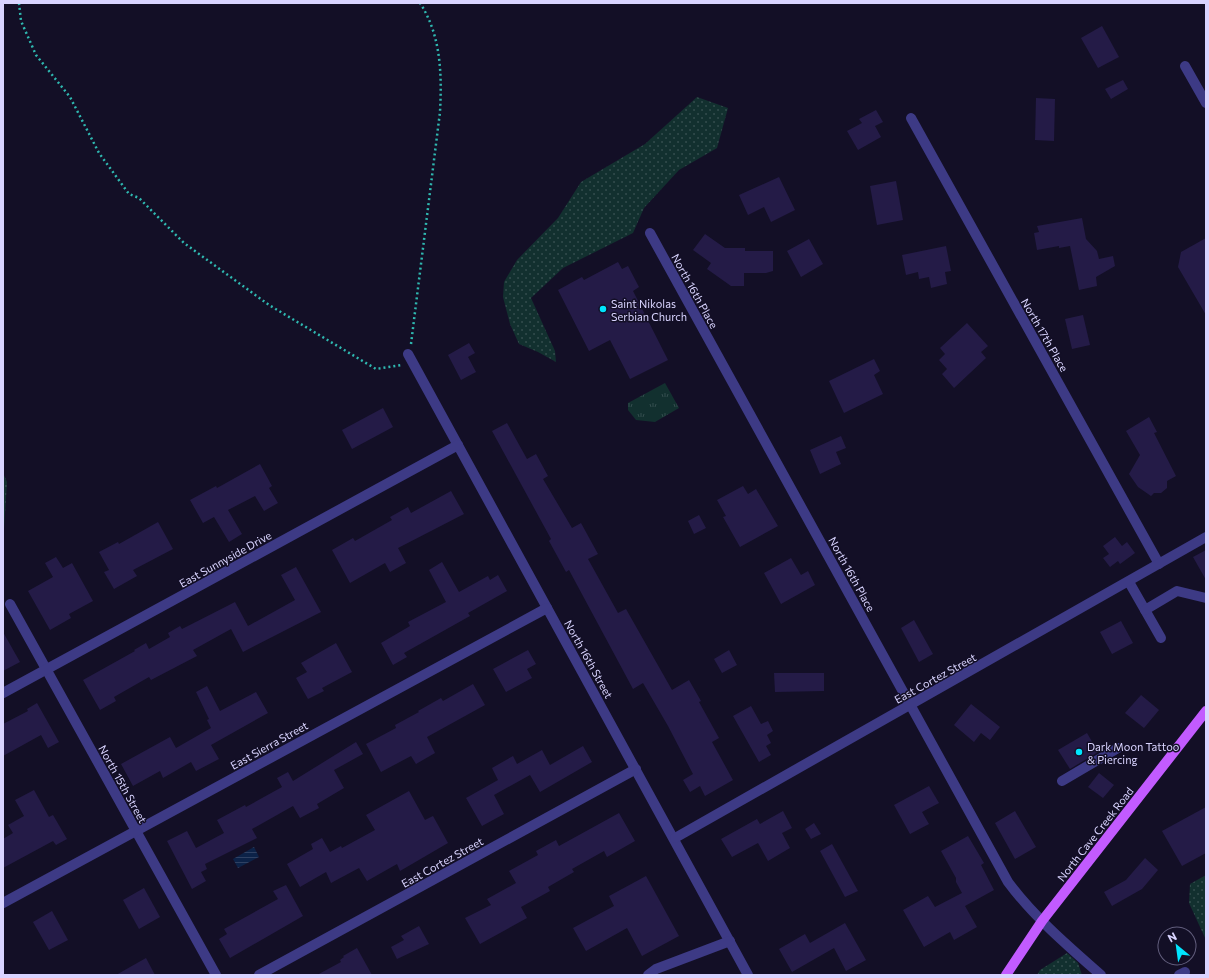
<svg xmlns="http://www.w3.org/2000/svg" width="1209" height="978" font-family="Commissioner,sans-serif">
<defs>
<pattern id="grass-dots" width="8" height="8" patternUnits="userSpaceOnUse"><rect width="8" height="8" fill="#12302f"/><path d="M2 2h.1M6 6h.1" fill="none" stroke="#344d4e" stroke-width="1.8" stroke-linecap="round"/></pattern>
<pattern id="park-tufts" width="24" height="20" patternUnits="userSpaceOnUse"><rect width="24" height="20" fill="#12302f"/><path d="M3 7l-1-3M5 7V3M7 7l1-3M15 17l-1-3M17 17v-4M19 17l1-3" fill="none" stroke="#344d4e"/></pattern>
<pattern id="water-rules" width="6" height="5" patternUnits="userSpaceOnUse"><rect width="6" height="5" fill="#0c2248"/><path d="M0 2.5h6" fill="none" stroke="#2f4163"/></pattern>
</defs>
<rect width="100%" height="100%" fill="#130f26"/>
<!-- grass -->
<g fill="url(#grass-dots)">
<polygon points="697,97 728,108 717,148 679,170 644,208 633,233 563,268 531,298 555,351 556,362 538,352 519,344 510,324 503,297 504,282 517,260 558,218 581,182 645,144"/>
<polygon points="3,473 7,482 3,545"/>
<polygon points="1206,875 1206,940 1189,903 1190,884"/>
<polygon points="1067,953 1078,963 1082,975 1037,975 1040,970"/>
</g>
<!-- park -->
<polygon fill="url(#park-tufts)" points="665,383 679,408 655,422 636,420 628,410 628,403"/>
<!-- water -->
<polygon fill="url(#water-rules)" points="254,847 259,857 238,868 233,859"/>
<!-- building -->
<g fill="#241b47">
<polygon points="1102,26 1119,57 1098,68 1081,38"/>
<polygon points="1123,80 1128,89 1111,99 1105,89"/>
<polygon points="1036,98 1055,99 1054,141 1035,140"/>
<polygon points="876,110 883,122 875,126 881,137 858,150 847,131 862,123 859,119"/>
<polygon points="779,177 795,210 771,222 764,207 748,215 739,195"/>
<polygon points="896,181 903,220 877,225 870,186"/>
<polygon points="1082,218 1086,239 1097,251 1099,259 1113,256 1115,266 1096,277 1097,286 1079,290 1070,246 1059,248 1059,246 1037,250 1034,233 1039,232 1037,226"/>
<polygon points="705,234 725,248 745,248 745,251 773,251 773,271 766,273 744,273 744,286 731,286 707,269 711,263 693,250"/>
<polygon points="1206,238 1206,315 1178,267 1181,252"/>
<polygon points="809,239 823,264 801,277 787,251"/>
<polygon points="946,246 951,271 945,272 947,284 931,288 929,277 919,279 918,272 906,275 902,255"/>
<polygon points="618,262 622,269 628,266 639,287 633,291 668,360 630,379 610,340 589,351 558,290 582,277 584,280"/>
<polygon points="1083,315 1090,345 1072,349 1065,319"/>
<polygon points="967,323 988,346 981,352 986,358 954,388 942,374 947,369 939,360 945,354 940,348"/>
<polygon points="469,343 475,353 468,357 476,372 461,380 448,355"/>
<polygon points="874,359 880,371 874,375 883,394 844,413 829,381"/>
<polygon points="383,408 393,427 352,449 342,430"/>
<polygon points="1149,417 1157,432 1154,433 1176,476 1167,481 1167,488 1161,493 1154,493 1151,496 1138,487 1129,474 1140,455 1126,431"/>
<polygon points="507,423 527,459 536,454 548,476 543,479 572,528 581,523 598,554 588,559 618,613 626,609 672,690 689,680 701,701 699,702 719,738 712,742 733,780 705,796 700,786 690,792 683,780 693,774 668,726 643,683 633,689 569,570 566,572 549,541 551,539 492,431"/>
<polygon points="841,436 846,448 836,452 841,464 820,474 810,450"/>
<polygon points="260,464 272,486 269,488 278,503 264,511 255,496 228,510 242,534 229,542 214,517 203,523 190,500 216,486 217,488"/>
<polygon points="743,486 748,494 756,489 778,526 740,547 723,517 726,516 717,500"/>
<polygon points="451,491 464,514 398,548 406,563 390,572 385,563 350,583 332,550 353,538 355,541 392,520 390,517 408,507 411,513"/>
<polygon points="699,515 706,528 694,534 688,521"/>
<polygon points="158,522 173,549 133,570 137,576 114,589 104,572 109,570 99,552 118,542 119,544"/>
<polygon points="1115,537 1122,546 1127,542 1135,553 1120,564 1118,561 1110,567 1103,558 1109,554 1103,546"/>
<polygon points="1206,550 1206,580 1193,557"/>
<polygon points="56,557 63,568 72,563 93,601 69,614 71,618 50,630 28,591 53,577 45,563"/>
<polygon points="791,558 801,575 808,571 815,585 781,604 764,573"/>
<polygon points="442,562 459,592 488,576 490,580 498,575 507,591 468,613 470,616 404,653 407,657 393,665 381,643 410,626 408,622 446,602 429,570"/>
<polygon points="296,567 321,612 243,652 231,629 193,650 197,656 151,680 149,677 114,697 116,701 100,710 83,680 135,651 134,650 146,643 149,649 170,637 168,633 180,626 182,629 235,602 248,626 295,600 281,575"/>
<polygon points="914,620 933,654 919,662 901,628"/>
<polygon points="1121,621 1133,643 1112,654 1100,632"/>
<polygon points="3,632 20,662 3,671"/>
<polygon points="336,643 352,672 322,688 324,691 308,699 296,678 307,672 301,663"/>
<polygon points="528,650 536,664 527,669 532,678 506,692 493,669"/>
<polygon points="729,650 737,665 722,673 714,659"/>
<polygon points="774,673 824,673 824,691 775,692"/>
<polygon points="473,684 485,705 427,737 435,753 416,764 411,756 381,772 366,744 396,728 395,725 419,712 418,711 441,698 443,701"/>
<polygon points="207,686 220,711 256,692 268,713 211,745 219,759 196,771 191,762 163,778 160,771 133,786 121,764 170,737 176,748 211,728 207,720 209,719 196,692"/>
<polygon points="1141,695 1159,710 1144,728 1125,713"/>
<polygon points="37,703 59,742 48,748 41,735 3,756 3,724 28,711 27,709"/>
<polygon points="971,704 1000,727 990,740 981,733 974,742 954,725"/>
<polygon points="751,706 761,724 768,721 773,731 767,735 771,743 766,746 771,755 759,762 733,716"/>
<polygon points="1087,733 1098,752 1070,769 1058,750"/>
<polygon points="356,742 363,754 334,770 344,788 317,804 319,808 300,818 293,806 252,829 257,838 205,864 207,869 201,872 206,881 192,889 167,841 187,831 196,848 224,833 217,820 245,805 246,807 282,787 277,778 288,772 293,781"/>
<polygon points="583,746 592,762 540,792 530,775 494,795 504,814 482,826 466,798 498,780 492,768 513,756 517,764 542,750 550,765"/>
<polygon points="1099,773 1114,785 1103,798 1088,787"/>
<polygon points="929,786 939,803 922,812 929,824 910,834 894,805"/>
<polygon points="34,790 49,817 53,815 67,839 56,845 53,841 3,868 3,839 13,833 8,825 24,816 15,800"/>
<polygon points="409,791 425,820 433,816 448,843 400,871 397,864 367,881 359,868 331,883 326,872 300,887 287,864 313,849 311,844 322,838 330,852 341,846 342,848 375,830 366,815"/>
<polygon points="1206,807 1206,853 1182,866 1162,831"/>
<polygon points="783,811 792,828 782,833 790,848 768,861 758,843 732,857 721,839 757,819 760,824"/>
<polygon points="1015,811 1036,847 1015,859 995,823"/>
<polygon points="619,813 635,841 607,857 604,851 572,869 574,872 548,887 550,891 521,907 527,918 480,944 465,918 491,905 487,899 516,883 509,871 538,855 536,851 556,840 559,846"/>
<polygon points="814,823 821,834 811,839 805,829"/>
<polygon points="968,836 984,863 981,865 994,890 965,906 977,927 954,940 950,932 924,947 903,910 928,896 935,907 962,893 956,882 956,878 941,851"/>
<polygon points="832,844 858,891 845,897 820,851"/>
<polygon points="1145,858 1158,870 1142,889 1112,906 1104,892 1126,880"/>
<polygon points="646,876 679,936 642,956 627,928 586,951 573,928 614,906 609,896"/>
<polygon points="286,885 303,916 230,958 219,939 227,934 224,929 278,899 273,891"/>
<polygon points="144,888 160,917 139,929 123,900"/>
<polygon points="52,911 68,940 49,950 33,922"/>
<polygon points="845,923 866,960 846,971 834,948 792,972 779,949 805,934 810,943"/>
<polygon points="419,926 429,944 397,959 391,947 404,940 401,936"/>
<polygon points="357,948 372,975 317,975 341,962 340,960 344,957 343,956"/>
<polygon points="146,958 155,975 116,975"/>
</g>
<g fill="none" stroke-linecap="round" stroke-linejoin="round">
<!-- path -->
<g stroke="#2fb8b0" stroke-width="2.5" stroke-dasharray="2 3" stroke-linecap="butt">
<polyline points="19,3 21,21 36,55 70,97 99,153 129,194 139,198 184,243 269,305 376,369 402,365"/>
<path d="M411,344L440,112C442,74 441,35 420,3"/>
</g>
<!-- minor -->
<g stroke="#3d3a85" stroke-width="10">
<polyline points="1185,66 1206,103"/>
<polyline points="911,118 1159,564"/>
<path d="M650,233L1008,882C1034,917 1068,946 1101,975"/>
<polyline points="408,354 748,975"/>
<polyline points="1129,582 1161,638"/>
<polyline points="10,604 216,975"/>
<polyline points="1145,610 1177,591 1206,598"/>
<polyline points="3,693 458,445"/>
<polyline points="1062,781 1118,748"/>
<polyline points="675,838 1206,537"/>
<polyline points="3,903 547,608"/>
<polyline points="259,975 636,769"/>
<polyline points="648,975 656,969 730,941"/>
<polyline points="1179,975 1185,972"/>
</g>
<!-- major -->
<polyline stroke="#c25bff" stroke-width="10" points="1006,975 1042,921 1206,711"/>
</g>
<!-- markers -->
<g fill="#00e5ff" stroke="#130f26" stroke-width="1.5">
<circle cx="603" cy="309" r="4"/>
<circle cx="1079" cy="752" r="4"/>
</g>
<g text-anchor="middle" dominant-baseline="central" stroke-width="3" stroke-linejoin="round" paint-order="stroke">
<!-- street labels -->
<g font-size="11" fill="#d9d4ff" stroke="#130f26">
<text transform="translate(695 291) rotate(61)">North 16th Place</text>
<text transform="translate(1045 335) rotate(60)">North 17th Place</text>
<text transform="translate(225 559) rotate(-29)">East Sunnyside Drive</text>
<text transform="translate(852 574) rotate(61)">North 16th Place</text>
<text transform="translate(589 659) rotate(61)">North 16th Street</text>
<text transform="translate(935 678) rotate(-29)">East Cortez Street</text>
<text transform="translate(269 745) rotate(-29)">East Sierra Street</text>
<text transform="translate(123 784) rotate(61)">North 15th Street</text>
<text transform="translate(1095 834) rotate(-52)">North Cave Creek Road</text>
<text transform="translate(442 862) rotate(-29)">East Cortez Street</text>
</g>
<!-- poi labels -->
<g font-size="11" fill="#d9d4ff" stroke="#130f26" text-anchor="start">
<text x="611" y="303">Saint Nikolas<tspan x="611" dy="13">Serbian Church</tspan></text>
<text x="1087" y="746">Dark Moon Tattoo<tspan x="1087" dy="13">&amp; Piercing</tspan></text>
</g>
</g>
<!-- border -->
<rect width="1209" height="978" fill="none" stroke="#d9d4ff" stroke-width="8"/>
<!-- north arrow -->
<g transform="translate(1177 946) rotate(331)"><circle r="19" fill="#130f26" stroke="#625e7d"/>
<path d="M0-3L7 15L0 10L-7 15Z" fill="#00e5ff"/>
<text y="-6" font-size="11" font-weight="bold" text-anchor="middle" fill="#d9d4ff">N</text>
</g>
</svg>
